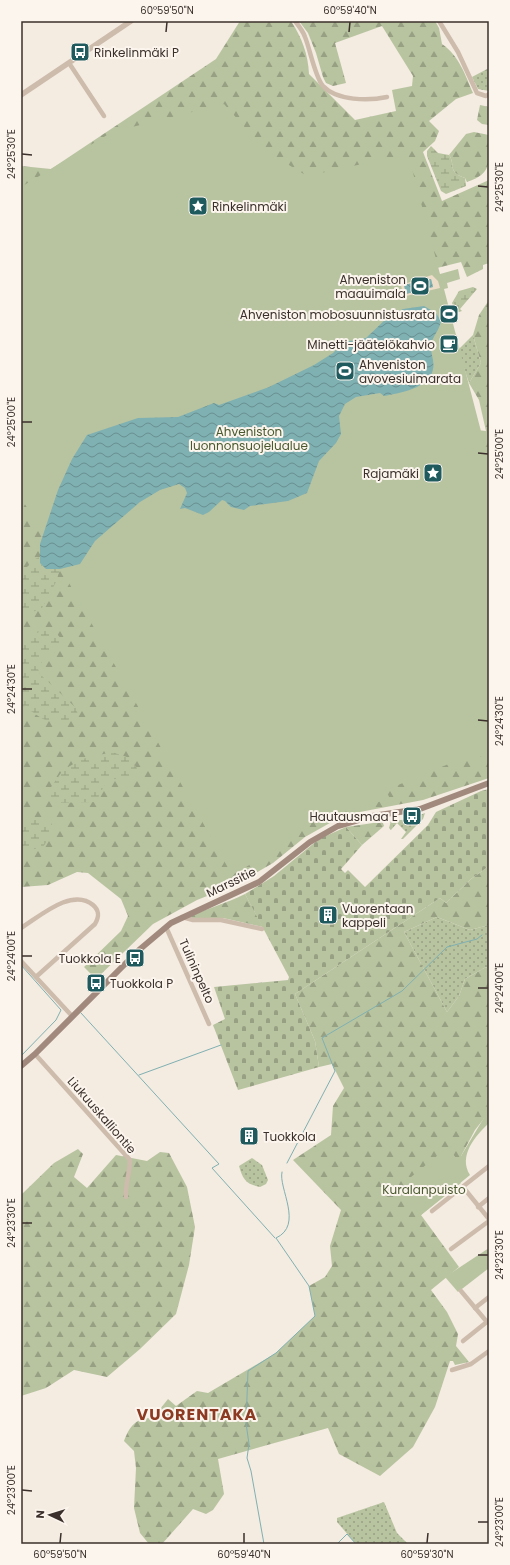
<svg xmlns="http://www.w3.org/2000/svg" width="510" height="1565" font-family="Poppins,sans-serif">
<defs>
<pattern id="grass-dots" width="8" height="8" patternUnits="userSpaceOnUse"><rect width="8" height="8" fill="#b8c4a0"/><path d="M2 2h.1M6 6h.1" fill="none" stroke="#97a083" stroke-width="1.8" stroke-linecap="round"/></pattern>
<pattern id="forest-firs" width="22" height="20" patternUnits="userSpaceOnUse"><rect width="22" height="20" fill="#b8c4a0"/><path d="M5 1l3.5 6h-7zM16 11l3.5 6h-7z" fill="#97a083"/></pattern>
<pattern id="wetland-marsh" width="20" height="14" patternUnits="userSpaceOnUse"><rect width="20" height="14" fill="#b8c4a0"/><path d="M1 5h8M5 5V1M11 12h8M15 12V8" fill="none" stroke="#97a083"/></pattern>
<pattern id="cemetery-stones" width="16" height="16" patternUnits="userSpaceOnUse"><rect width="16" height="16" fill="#b8c4a0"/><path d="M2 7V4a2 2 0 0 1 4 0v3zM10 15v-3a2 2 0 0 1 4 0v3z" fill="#97a083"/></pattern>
<pattern id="water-waves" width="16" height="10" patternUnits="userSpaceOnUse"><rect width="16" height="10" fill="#7fb0b2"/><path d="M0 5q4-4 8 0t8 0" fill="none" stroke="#699091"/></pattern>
</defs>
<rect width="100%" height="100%" fill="#f4ebe1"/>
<!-- grass -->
<g fill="url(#grass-dots)">
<polygon points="489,68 489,91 478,89 472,77"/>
<polygon points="473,335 481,363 469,383 458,350"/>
<polygon points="425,813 423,819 403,839 401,839 406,832 397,823 391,830 389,828 391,821 410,819"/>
<polygon points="437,917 470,930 489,925 489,970 486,967 465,979 459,996 447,1012 404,932"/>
<path d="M252,1158L262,1165L268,1180L266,1184L260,1187C246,1184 243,1180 239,1166Z"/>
<polygon points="384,1502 397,1533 408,1544 356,1544 337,1522 337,1518"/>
</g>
<!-- forest -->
<g fill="url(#forest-firs)">
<path d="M240,21H291C302,38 308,54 309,74L355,120L396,111L392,90L412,86L413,76L382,26L335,43L346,83L333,86L326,83L323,77L316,53L308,33L299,21H435L439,28L442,44C459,56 465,74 473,93L456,99L429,121L439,131L435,141L423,152L442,201L489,180V263L483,265V269L467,277L461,262L437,268L448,427L486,431L479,400L469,383L481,363L473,335L479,315L489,300V778L423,800L344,815L305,837L273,863L235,885L197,900L153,924L96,979L84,967L121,931L128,916L121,899L88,873L77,872L48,885L21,887V166L51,169L216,59Z"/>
<polygon points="480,105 489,107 489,125 482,124 477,120"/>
<path d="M474,132L489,135C489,160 494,173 467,182L465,178C447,172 456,165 449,155L466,134Z"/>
<polygon points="380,822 383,823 384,826 362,845 346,827"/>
<path d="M489,866V925L470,930L437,917L404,932L447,1012L459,996L465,979L486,967L489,970V1112L475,1130L461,1156V1166L448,1148L421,1170L461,1183L421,1215L459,1267L431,1290L447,1312L458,1334L456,1346L469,1362L455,1365L453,1361H450L435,1407L413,1447L380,1476L339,1454L328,1428L218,1459L224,1494L213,1510L206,1514L193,1509L162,1544H149L140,1533L134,1508L136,1468L134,1451L124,1441C130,1426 135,1418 153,1418L168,1399L176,1406L197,1391L208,1393L276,1353L315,1316L309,1286L325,1277L332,1266L330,1246L341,1210L293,1160L331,1135L333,1106L344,1088L332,1064L319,1067L315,1041L295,994L440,898L446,903L471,879Z"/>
<path d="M245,894L263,927L223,918H188C207,908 227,903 245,894Z"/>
<polygon points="78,1149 83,1154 74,1177 87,1188 116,1155 147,1161 160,1152 169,1153 187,1187 195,1227 189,1265 176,1314 140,1349 107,1377 74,1370 46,1388 21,1396 21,1195 54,1163"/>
</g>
<!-- wetland -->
<g fill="url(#wetland-marsh)">
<path d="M431,146L438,153L449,155C456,165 447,172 465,178L466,186L446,194L441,191L427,156V151Z"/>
<polygon points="473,287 477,289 460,309 462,311 459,312 455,311 452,303 459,291"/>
<path d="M40,557V563L46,569H60L56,582L42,608L21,617C21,598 17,564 40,557Z"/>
<path d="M48,629C56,632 63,637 62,647L43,660L38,669L40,674L76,708L78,715C69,722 53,724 43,719C36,715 29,709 21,705V641L33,634Z"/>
<polygon points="112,752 130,758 137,768 132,777 107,780 96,802 52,803 49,790 63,770 82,759"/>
<polygon points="36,817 49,820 55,829 43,847 27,851 21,849 21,821"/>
</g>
<!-- cemetery -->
<polygon fill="url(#cemetery-stones)" points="489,789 489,866 471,879 446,903 440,898 295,994 315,1041 319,1067 238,1090 213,1025 225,1019 214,987 288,980 289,977 245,894 274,876 319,839 346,827 362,845 341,869 345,873 348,870 365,887 428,825 436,812 481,791"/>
<!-- park -->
<g fill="#b8c4a0">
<polygon points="224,104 266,151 307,176 408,154 440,274 458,269 460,279 447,283 448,288 444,289 489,462 489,755 451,763 386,790 390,799 310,820 277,849 232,875 21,497 21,187 112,132"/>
<path d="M489,1095V1123C475,1136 458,1156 470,1175L421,1215L401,1189L411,1177L448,1147L461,1165V1156L485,1116Z"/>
<polygon points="489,1248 489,1268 458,1292 445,1277"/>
</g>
<!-- plaza -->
<path fill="#ecdcc8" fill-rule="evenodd" d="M432,275L438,281L440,288L406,296L403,295L401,285ZM431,279L433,287L406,294L404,285Z"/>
<!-- water -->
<g fill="url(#water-waves)">
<polygon points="431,279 433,287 406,294 404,285"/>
<path d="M424,306L436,313L441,321C440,329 433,336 431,344C430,353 435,361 433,369C430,388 400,393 384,396L380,393L356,397L345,404L339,416L341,434L336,443L319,461L307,493L288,501L250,506L244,510L231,507L225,501L222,500L209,512L203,515L185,508L180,509L187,493L185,488L179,484L160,490L140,502L95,541L80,564L60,569H46L40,563V544L58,490L72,459L87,435L138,418L178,417L214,403L219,405L269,387L314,365L333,353L344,342L366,338L388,317L403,309Z"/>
</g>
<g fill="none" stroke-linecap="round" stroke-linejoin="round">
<!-- stream -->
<g stroke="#7fb0b2" stroke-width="1">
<polyline points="21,965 61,1010 56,1020 21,1056"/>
<polyline points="81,1013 219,1164 212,1168 275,1238"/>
<polyline points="139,1075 221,1045"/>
<polyline points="287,1163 335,1071 322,1038 402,991 447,947 477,939 482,935"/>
<path d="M264,1544L251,1471L247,1458L249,1444L246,1423L248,1371L276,1353L315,1316L309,1286L276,1238C304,1225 278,1188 282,1172"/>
<polyline points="337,1544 347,1534 356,1544"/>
</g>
<!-- minor -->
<g stroke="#cdbbac" stroke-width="4.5">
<path d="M295,21C299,26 303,31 305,37C310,49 315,77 323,86C337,101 369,101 387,97"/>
<polyline points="439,21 458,52 477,93 486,96 489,94"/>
<polyline points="69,63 104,116"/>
<polyline points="182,917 193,920 221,920 262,929"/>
<polyline points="166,927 209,1024"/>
<path d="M21,928C39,917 72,887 93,905C100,911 99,917 95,924L37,976"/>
<polyline points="21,961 72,1016"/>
<path d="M35,1054L130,1160C130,1173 125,1184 126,1197"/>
<polyline points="463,1187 489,1219"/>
<polyline points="478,1207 489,1198"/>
<polyline points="432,1211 489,1166"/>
<polyline points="451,1249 489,1221"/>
<polyline points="461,1291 487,1322"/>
<polyline points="475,1308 489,1297"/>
<polyline points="463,1341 488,1321"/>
<polyline points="452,1370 471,1364 489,1351"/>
</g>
<!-- tertiary -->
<polyline stroke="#cdbbac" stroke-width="5.5" points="21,95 131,21"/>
<!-- secondary -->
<polyline stroke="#a18a7d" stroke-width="6" points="21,1066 35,1054 139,950 171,923 259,882 310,842 338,826 372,816 420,809 489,783"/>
</g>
<!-- ticks -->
<path fill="none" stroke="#3b302b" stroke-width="1.5" d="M166,32L167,22M349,32L350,22M22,154L32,155M478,186L488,187M22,422H32M478,453L488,454M22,689H32M478,720L488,721M22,956H32M478,988H488M22,1223H32M478,1255H488M22,1490L32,1491M478,1522H488M60,1543L61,1533M244,1543V1533M427,1543L428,1533"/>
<!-- icons -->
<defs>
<g id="bus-square" transform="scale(1)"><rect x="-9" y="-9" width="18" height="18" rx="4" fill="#1f5a5e" stroke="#fbf5ee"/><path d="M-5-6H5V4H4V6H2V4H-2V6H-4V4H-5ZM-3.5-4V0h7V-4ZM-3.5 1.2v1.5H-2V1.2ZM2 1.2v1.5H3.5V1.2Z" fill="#fff"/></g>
<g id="sight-square" transform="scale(1)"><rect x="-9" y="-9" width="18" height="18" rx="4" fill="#1f5a5e" stroke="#fbf5ee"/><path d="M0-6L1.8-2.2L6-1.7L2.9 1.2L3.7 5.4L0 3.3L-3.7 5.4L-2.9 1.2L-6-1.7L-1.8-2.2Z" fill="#fff"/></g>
<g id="stadium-square" transform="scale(1)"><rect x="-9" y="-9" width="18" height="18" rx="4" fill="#1f5a5e" stroke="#fbf5ee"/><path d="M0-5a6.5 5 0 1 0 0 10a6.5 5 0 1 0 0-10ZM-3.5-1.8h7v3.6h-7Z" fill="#fff"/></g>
<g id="cafe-square" transform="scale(1)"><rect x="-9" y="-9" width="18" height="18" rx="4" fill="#1f5a5e" stroke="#fbf5ee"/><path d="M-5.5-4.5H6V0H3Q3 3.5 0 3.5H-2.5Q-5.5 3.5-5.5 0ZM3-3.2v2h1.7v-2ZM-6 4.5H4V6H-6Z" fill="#fff"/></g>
<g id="building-square" transform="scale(1)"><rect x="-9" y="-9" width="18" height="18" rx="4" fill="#1f5a5e" stroke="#fbf5ee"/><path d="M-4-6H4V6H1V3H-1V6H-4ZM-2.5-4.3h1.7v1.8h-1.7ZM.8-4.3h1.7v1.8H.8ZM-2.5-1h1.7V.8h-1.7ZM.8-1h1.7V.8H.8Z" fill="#fff"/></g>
</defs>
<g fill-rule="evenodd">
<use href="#bus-square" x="80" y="52"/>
<use href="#sight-square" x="198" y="206"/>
<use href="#stadium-square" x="420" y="286"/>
<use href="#stadium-square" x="449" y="314"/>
<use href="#cafe-square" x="449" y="344"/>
<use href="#stadium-square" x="345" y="371"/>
<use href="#sight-square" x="433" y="473"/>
<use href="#bus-square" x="412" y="816"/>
<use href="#building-square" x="328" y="915"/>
<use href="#bus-square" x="135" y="958"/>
<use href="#bus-square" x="96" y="983"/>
<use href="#building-square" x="249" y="1136"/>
</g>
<g text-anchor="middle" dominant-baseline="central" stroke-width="4" stroke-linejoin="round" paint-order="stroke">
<!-- poi labels -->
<g font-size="12" fill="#3b302b" stroke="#fbf5ee" text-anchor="start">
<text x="94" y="52">Rinkelinmäki P</text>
<text x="212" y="206">Rinkelinmäki</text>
<text x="406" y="279" text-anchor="end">Ahveniston<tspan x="406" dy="14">maauimala</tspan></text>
<text x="435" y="314" text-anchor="end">Ahveniston mobosuunnistusrata</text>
<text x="435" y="344" text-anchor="end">Minetti-jäätelökahvio</text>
<text x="359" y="364">Ahveniston<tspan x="359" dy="14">avovesiuimarata</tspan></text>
<text x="419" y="473" text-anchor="end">Rajamäki</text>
<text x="398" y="816" text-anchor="end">Hautausmaa E</text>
<text x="342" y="908">Vuorentaan<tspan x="342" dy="14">kappeli</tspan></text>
<text x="121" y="958" text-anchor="end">Tuokkola E</text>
<text x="110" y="983">Tuokkola P</text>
<text x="263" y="1136">Tuokkola</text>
</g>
<!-- park labels -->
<g font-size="12" fill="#4a5a2e" stroke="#fbf5ee">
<text x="249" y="431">Ahveniston<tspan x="249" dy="14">luonnonsuojelualue</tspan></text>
<text x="424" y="1189">Kuralanpuisto</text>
</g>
<!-- street labels -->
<g font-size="12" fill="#3b302b" stroke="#fbf5ee">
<text transform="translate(231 882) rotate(-26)">Marssitie</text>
<text transform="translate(197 971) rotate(66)">Tulininpelto</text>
<text transform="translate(102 1115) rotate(49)">Liukuuskalliontie</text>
</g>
<!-- district labels -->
<g font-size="16" font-weight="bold" letter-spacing="1" fill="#8c3b22" stroke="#fbf5ee">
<text x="197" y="1414">VUORENTAKA</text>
</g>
</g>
<!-- border -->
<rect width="510" height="1565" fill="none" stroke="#fbf5ee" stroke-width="44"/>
<!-- north arrow -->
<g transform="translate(50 1515) rotate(274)" stroke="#fbf5ee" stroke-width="3" paint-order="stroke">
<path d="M0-3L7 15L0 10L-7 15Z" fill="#3b302b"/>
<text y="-6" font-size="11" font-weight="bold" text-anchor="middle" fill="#3b302b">N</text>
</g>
<rect x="22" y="22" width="466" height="1521" fill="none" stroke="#3b302b" stroke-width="1.5"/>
<g font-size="10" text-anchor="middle" fill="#3b302b">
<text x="167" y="14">60°59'50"N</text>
<text x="350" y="14">60°59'40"N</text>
<text transform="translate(11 154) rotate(-90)" y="4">24°25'30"E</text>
<text transform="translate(499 187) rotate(-90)" y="4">24°25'30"E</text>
<text transform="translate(11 422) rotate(-90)" y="4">24°25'00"E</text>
<text transform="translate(499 454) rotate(-90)" y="4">24°25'00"E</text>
<text transform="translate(11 689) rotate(-90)" y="4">24°24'30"E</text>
<text transform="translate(499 721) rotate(-90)" y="4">24°24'30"E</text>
<text transform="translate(11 956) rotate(-90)" y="4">24°24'00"E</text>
<text transform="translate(499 988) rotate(-90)" y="4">24°24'00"E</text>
<text transform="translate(11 1223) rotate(-90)" y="4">24°23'30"E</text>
<text transform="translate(499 1255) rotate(-90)" y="4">24°23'30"E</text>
<text transform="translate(11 1490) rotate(-90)" y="4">24°23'00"E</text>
<text transform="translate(499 1522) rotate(-90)" y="4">24°23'00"E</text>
<text x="60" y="1558">60°59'50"N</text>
<text x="244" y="1558">60°59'40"N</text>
<text x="427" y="1558">60°59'30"N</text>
</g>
</svg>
